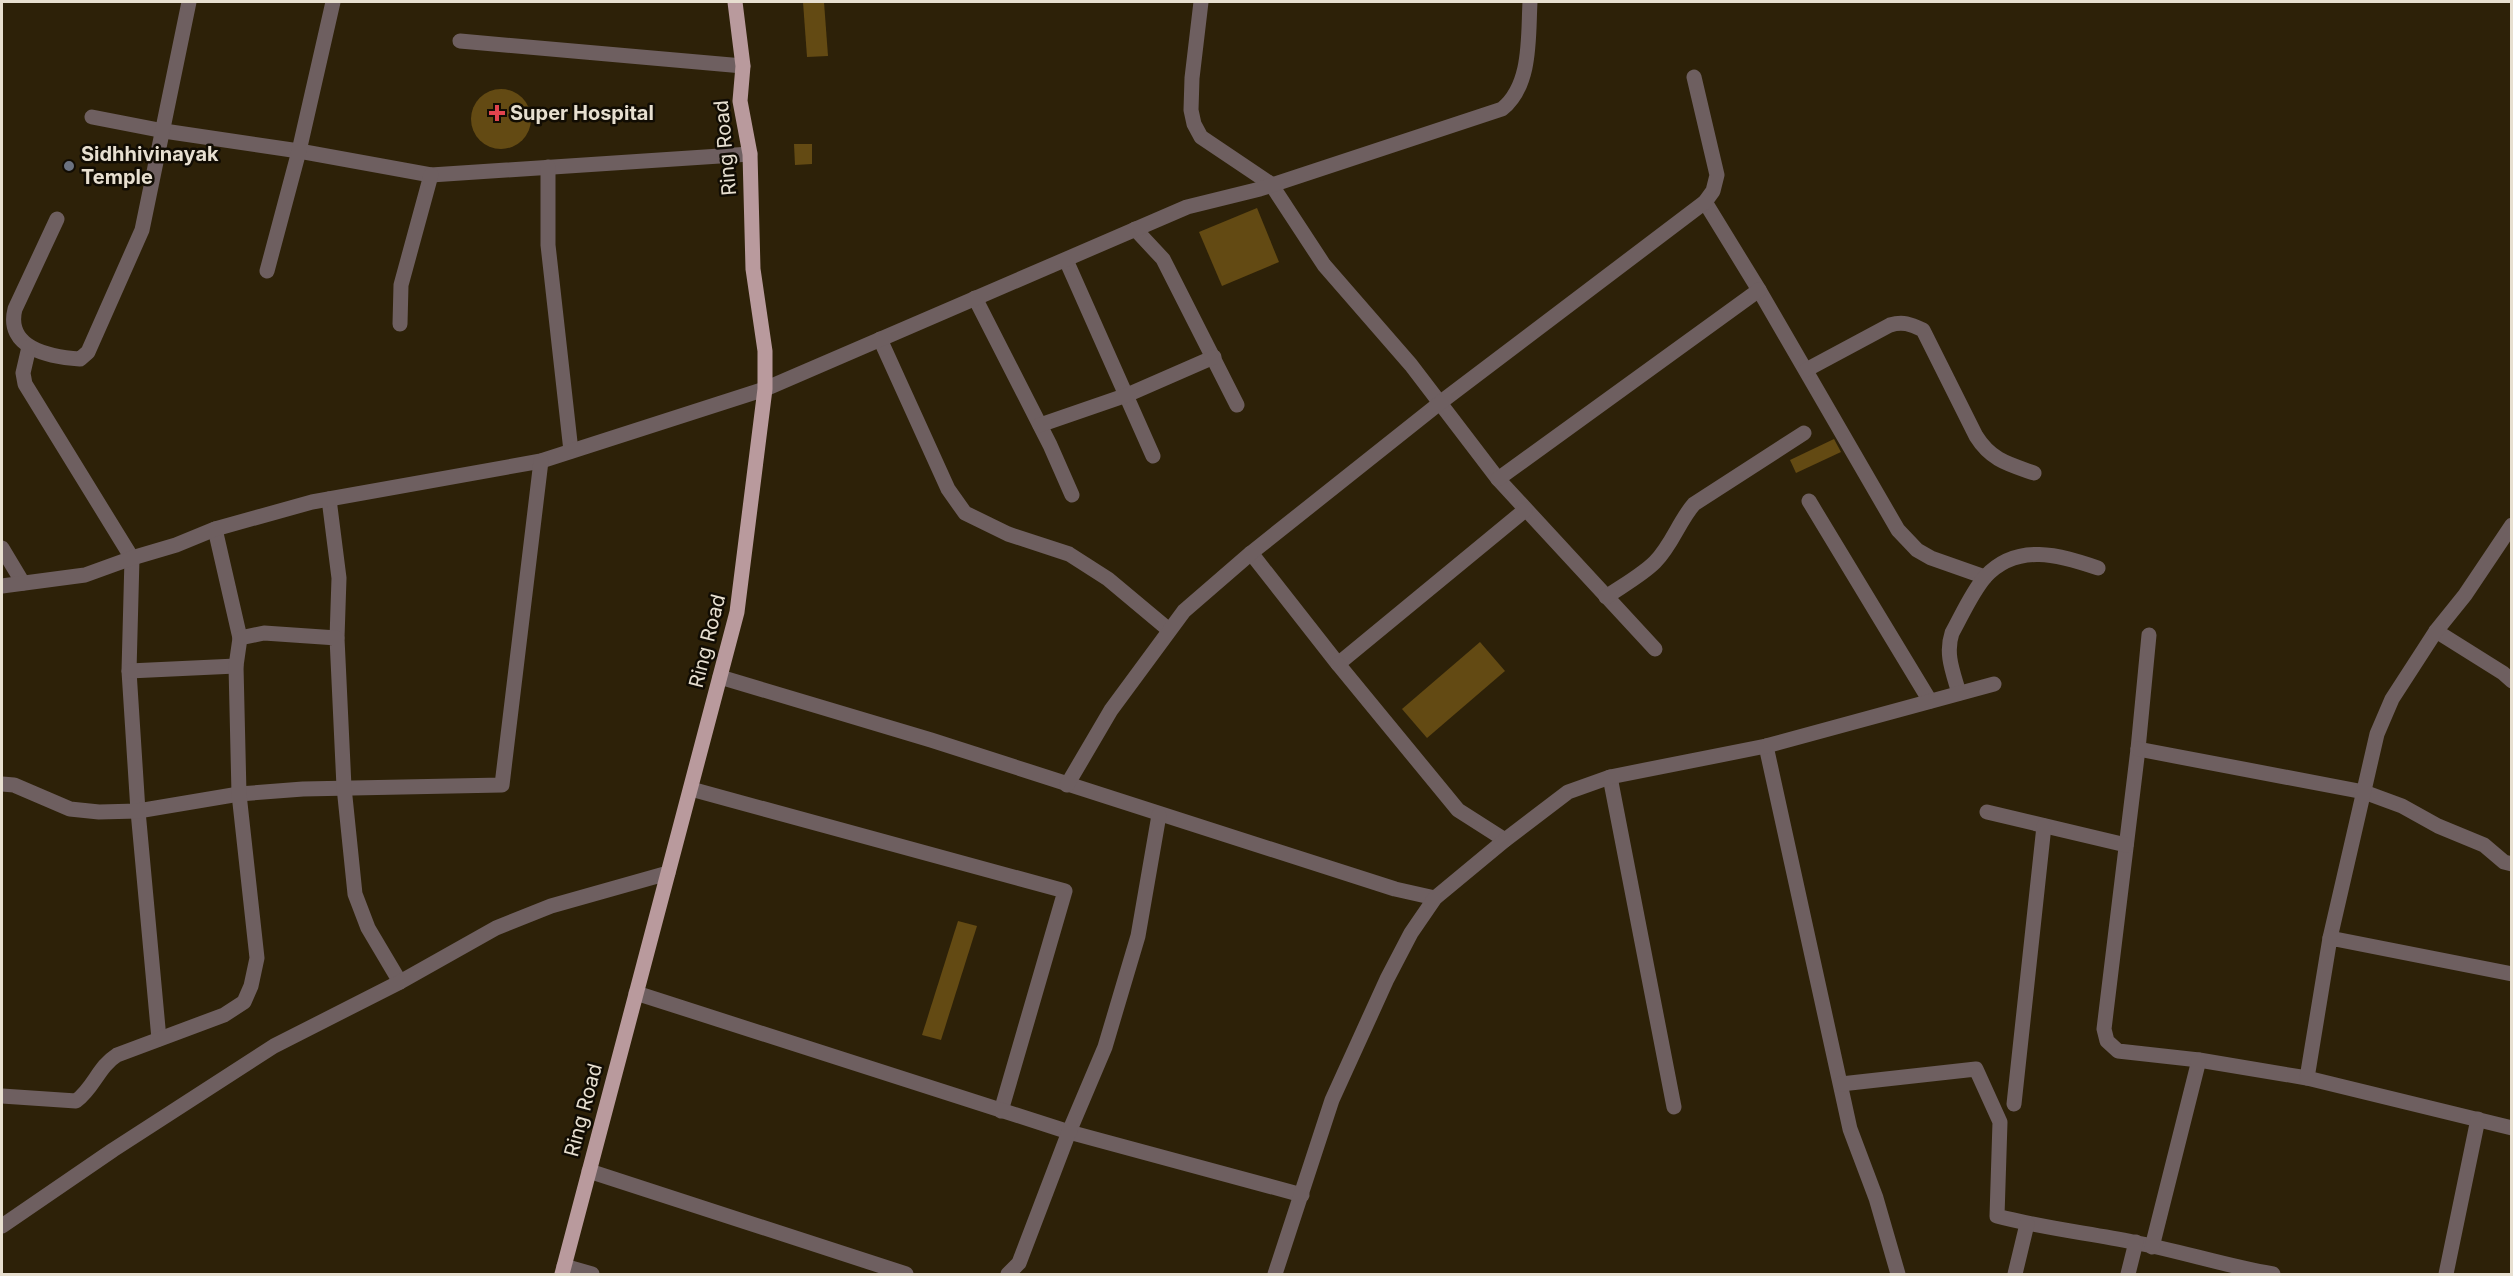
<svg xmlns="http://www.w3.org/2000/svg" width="2513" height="1276" font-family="Inter,sans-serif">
<rect width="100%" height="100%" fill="#2d2108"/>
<!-- building -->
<g fill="#634a13">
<polygon points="803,2 824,2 828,56 807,57"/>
<circle cx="501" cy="119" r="30"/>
<polygon points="794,144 812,144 812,164 795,165"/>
<polygon points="1257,208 1279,262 1222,286 1199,232"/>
<polygon points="1834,439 1841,452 1796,473 1790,460"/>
<polygon points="1480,642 1505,671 1427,738 1402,709"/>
<polygon points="958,921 977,926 941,1040 922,1035"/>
</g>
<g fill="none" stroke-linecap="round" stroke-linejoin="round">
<!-- minor -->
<g stroke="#6e5f60" stroke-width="15">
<polyline points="1201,2 1192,78 1191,110 1194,124 1201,137 1271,184 1324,265 1411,365 1498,479 1655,649"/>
<polyline points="460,41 743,66"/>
<polyline points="92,117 164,131 299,151 431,175 750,154"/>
<polyline points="548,167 548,245 571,451"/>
<polyline points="1705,202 1759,290 1898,530 1917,550 1931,558 1985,577"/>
<path d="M57,219L15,309C5,348 49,357 80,359L88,352L142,230L189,2"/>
<polyline points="1135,229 1163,259 1237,405"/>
<polyline points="1066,260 1153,456"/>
<polyline points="267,271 299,151 333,2"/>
<polyline points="975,298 1050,445 1072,495"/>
<polyline points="400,324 401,285 431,175"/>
<polyline points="880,339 948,489 965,513 1008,534 1069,554 1108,579 1169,630"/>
<polyline points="29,347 23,373 25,384 132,558 129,671 138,811 159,1039"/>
<path d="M1806,370L1890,325C1903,321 1910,324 1923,330L1976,436C1991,460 2008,464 2034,473"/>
<polyline points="1040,425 1127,395 1214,357"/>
<polyline points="1498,479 1759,290"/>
<polyline points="329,499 339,578 337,638"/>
<polyline points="1809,501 1930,701"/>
<polyline points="215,529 240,638"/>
<polyline points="2,548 23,583"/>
<polyline points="1251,553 1338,664 1525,510"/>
<path d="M2,586L85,575L132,558L176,545L215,529L312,502L541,461L765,389L1187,207L1260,189L1502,109C1532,85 1528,36 1530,2"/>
<path d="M1606,597C1622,586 1642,575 1655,562C1672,545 1679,521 1694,504L1804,433"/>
<polyline points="2436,631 2503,673 2512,681"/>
<polyline points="2149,635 2138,749 2104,1029 2107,1041 2118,1051 2199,1060 2307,1078"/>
<polyline points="1338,664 1458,810 1505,840"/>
<polyline points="129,671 236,666"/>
<polyline points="720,677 931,740 1395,889 1435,898"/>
<path d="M1959,693C1953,672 1945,654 1952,633C1962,615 1972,592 1985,577C2017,542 2060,555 2098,568"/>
<polyline points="1766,746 1850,1129 1876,1198 1898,1274"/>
<polyline points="2138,749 2364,792 2402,806 2438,826 2484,845 2504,862 2512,864"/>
<polyline points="1610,777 1674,1107"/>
<polyline points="2,784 14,785 70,809 99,812 138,811 239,794 303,789 502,785 541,461"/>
<polyline points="1067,785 1111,710 1184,611 1251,553 1441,402 1705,202 1713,191 1717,175 1694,77"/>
<polyline points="691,789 1065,891 1001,1111"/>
<polyline points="1987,812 2126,845"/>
<polyline points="2330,938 2377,734 2392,699 2436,631 2465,595 2512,525"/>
<polyline points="2512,974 2330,938 2307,1078 2512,1128"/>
<polyline points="636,993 1069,1132 1302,1195"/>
<path d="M1841,1084L1976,1069L2000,1122L1997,1216C2042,1228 2088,1233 2133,1242C2180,1251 2226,1266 2273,1274"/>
<path d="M2,1096L76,1101C94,1088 98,1067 117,1055L224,1015L244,1002L251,986L257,958L239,794L236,666L240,638L264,633L337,638L344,787L355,894L368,928L400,982"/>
<polyline points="2014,1104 2044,826"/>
<polyline points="589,1171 906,1274"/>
<polyline points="2,1226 113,1150 274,1046 400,982 496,928 551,906 668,873"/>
<polyline points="2152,1247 2199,1060"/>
<polyline points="564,1266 592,1274"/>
<polyline points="1008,1274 1019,1263 1069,1132 1105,1047 1138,936 1159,815"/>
<polyline points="1275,1274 1332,1100 1387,979 1411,933 1435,898 1505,840 1568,792 1610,777 1766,746 1994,684"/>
<polyline points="2015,1274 2027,1224"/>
<polyline points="2128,1274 2136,1242"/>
<polyline points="2446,1274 2478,1119"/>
</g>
<!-- major -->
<polyline stroke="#b99a9d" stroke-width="15" points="562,1274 737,612 765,389 765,351 753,269 750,154 740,101 743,66 735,2"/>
</g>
<!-- markers -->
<path fill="#e0444e" stroke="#110c03" stroke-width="2" d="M494 104h6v6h6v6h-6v6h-6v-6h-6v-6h6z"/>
<circle fill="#6b7280" stroke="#110c03" stroke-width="2" cx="69" cy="166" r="6"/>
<g text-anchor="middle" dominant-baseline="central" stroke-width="5" stroke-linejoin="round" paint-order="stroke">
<!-- poi labels -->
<g font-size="20" font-weight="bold" fill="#e7dfd0" stroke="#110c03" text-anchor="start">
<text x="510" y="113">Super Hospital</text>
<text x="81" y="154">Sidhhivinayak<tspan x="81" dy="23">Temple</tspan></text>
</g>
<!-- street labels -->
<g font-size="20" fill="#e7dfd0" stroke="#110c03">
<text transform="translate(725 148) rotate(-95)">Ring Road</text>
<text transform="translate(707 641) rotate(-76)">Ring Road</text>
<text transform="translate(583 1110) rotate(-75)">Ring Road</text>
</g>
</g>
<!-- border -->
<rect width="2513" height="1276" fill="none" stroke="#e7dfd0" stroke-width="6"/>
</svg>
